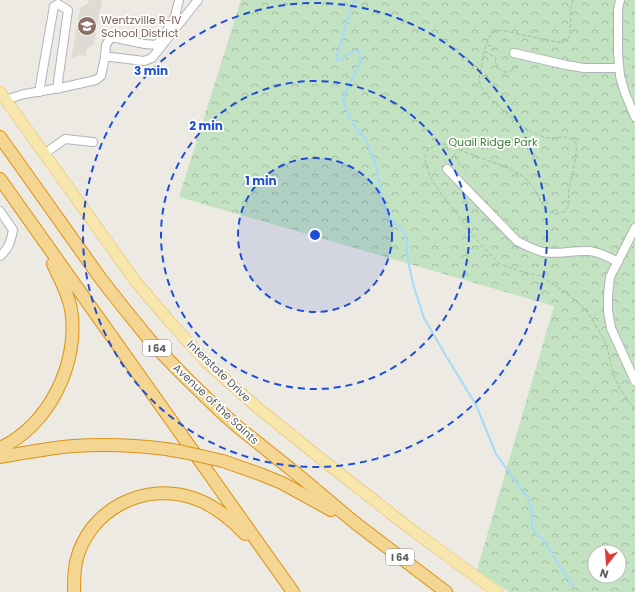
<svg xmlns="http://www.w3.org/2000/svg" width="635" height="592" font-family="Poppins,sans-serif">
<defs>
<pattern id="forest-crowns" width="20" height="18" patternUnits="userSpaceOnUse"><rect width="20" height="18" fill="#c3e2c1"/><path d="M2 6a3 3 0 1 1 6 0M12 15a3 3 0 1 1 6 0" fill="none" stroke="#a1baa0"/></pattern>
</defs>
<rect width="100%" height="100%" fill="#eceae3"/>
<!-- education -->
<polygon fill="#dfdbd4" points="89,0 102,0 94,44 87,49 86,56 79,55 71,60 80,8 88,3"/>
<!-- forest -->
<path fill="url(#forest-crowns)" fill-rule="evenodd" d="M241,0H635V592H509L477,570L554,306L179,197ZM595,552H619V576H595Z"/>
<g fill="none" stroke-linecap="round" stroke-linejoin="round">
<!-- stream -->
<polyline stroke="#a7d9f8" stroke-width="2" points="355,0 351,7 336,59 338,61 355,50 360,52 360,63 343,98 349,117 357,130 365,138 376,165 383,203 390,219 403,230 407,240 407,256 413,284 424,318 446,356 476,405 496,454 528,498 532,510 532,528 539,537 542,538 573,587"/>
<!-- minor casing -->
<g stroke="#b0b3b7" stroke-width="10">
<g id="minor">
<polyline points="620,0 618,9 618,53 620,76 625,93 635,117"/>
<polyline points="514,53 566,65 584,68 619,68"/>
<polyline points="105,57 111,57 144,61 152,58 198,0"/>
<polyline points="39,92 54,6 58,4 68,10 57,89"/>
<polyline points="5,100 24,94 60,88 96,80 101,76 105,57 106,45 111,37 145,44 156,45 163,38 175,16 179,0"/>
<polyline points="44,154 65,139 93,142"/>
<path d="M447,169L517,241C525,245 534,250 543,252C558,255 573,250 589,251C599,252 609,257 618,262"/>
<path d="M0,211L13,230C11,240 9,249 0,256"/>
<polyline points="635,228 610,277 608,295 608,311 611,328 635,381"/>
</g>
</g>
<!-- major casing -->
<g stroke="#e5b963" stroke-width="12">
<polyline id="major" points="0,92 136,282 171,323 207,363 258,408 320,458 412,530 497,592"/>
</g>
<!-- highway casing -->
<g stroke="#dc9213" stroke-width="14">
<g id="highway">
<polyline points="0,137 101,279 123,307 153,344 186,378 220,411 238,427 303,479 354,522 446,592"/>
<polyline points="0,179 293,592"/>
<path d="M0,448C49,426 80,362 71,309C68,293 60,279 53,264"/>
<path d="M0,457C24,453 49,448 73,446C104,444 135,445 166,449"/>
<polyline points="223,461 260,474 282,483 331,510"/>
<path d="M74,592C74,582 74,572 76,562C88,509 146,480 196,499C215,506 231,519 245,534"/>
</g>
</g>
<!-- path -->
<g stroke="#9bc3a3" stroke-width="1" stroke-dasharray="4 2" stroke-linecap="butt">
<path d="M573,0L571,6L570,35L567,40L563,42H557L500,30C488,32 486,43 484,53C483,60 479,74 479,80C479,82 481,86 482,88C484,93 490,98 494,102C508,115 529,135 549,138C558,139 568,133 575,142C580,150 570,179 569,189C568,194 569,199 569,204C568,211 559,216 553,213C540,207 537,189 527,180C515,169 499,165 484,159C471,154 457,149 444,144L437,145L430,148L426,153L425,159L427,168L431,178L437,188L476,239L498,263L519,271L540,276L565,292L584,308L592,319L602,336L607,347L614,377L620,389L635,410"/>
<polyline points="487,45 494,47"/>
<path d="M485,51L496,58C495,63 495,61 497,65C501,74 507,73 515,69L516,64"/>
<polyline points="455,156 456,159 467,172"/>
<polyline points="449,161 455,154 457,149"/>
</g>
<!-- minor -->
<use href="#minor" stroke="#fff" stroke-width="8"/>
<!-- major -->
<use href="#major" stroke="#f8e7ac" stroke-width="11"/>
<!-- highway -->
<use href="#highway" stroke="#f4d692" stroke-width="12"/>
<!-- highway-bridge casing -->
<g stroke="#dc9213" stroke-width="14" stroke-linecap="butt">
<polyline id="highway-bridge" points="166,449 183,452 223,461"/>
</g>
<!-- highway-bridge -->
<use href="#highway-bridge" stroke="#f4d692" stroke-width="12"/>
</g>
<!-- distance rings -->
<circle cx="315" cy="235" r="77" fill="#1d4ed8" fill-opacity=".12"/>
<g fill="none" stroke="#1d4ed8" stroke-width="2" stroke-dasharray="7 5">
<circle cx="315" cy="235" r="77"/>
<circle cx="315" cy="235" r="154"/>
<circle cx="315" cy="235" r="232"/>
</g>
<!-- icons -->
<defs>
<g id="school-disc" transform="scale(1)"><circle r="9.5" fill="#8d6e63" stroke="#fff"/><path d="M0-5L7-2L0 1L-7-2ZM-4 1L0 2.5L4 1V4Q0 6-4 4Z" fill="#fff"/></g>
</defs>
<g fill-rule="evenodd">
<use href="#school-disc" x="87" y="26"/>
</g>
<g text-anchor="middle" dominant-baseline="central" stroke-width="3.5" stroke-linejoin="round" paint-order="stroke">
<!-- shield labels -->
<g fill="#fff" stroke="#8c8e91" stroke-width="1">
<rect x="143" y="340" width="28" height="16" rx="3"/>
<rect x="386" y="549" width="28" height="16" rx="3"/>
</g>
<g font-size="10" font-weight="bold" fill="#5b5e62">
<text x="157" y="348">I 64</text>
<text x="400" y="557">I 64</text>
</g>
<!-- education labels -->
<g font-size="11" fill="#785e54" stroke="#fff" text-anchor="start">
<text x="101" y="20">Wentzville R-IV<tspan x="101" dy="13">School District</tspan></text>
</g>
<!-- park labels -->
<g font-size="11" fill="#3c803b" stroke="#fff">
<text x="493" y="142">Quail Ridge Park</text>
</g>
<!-- street labels -->
<g font-size="11" fill="#5b5e62" stroke="#fff">
<text transform="translate(219 371) rotate(44)">Interstate Drive</text>
<text transform="translate(216 404) rotate(43)">Avenue of the Saints</text>
</g>
</g>
<circle cx="315" cy="235" r="6" fill="#1d4ed8" stroke="#fff" stroke-width="2"/>
<g font-size="12" text-anchor="middle" font-weight="bold" fill="#1d4ed8" stroke="#fff" stroke-width="3.5" stroke-linejoin="round" paint-order="stroke">
<text x="151" y="75">3 min</text>
<text x="206" y="130">2 min</text>
<text x="261" y="185">1 min</text>
</g>
<!-- north arrow -->
<g transform="translate(607 564) rotate(197)"><circle r="19" fill="#ffffff" stroke="#bdbfc0"/>
<path d="M0-3L7 15L0 10L-7 15Z" fill="#da3e3b"/>
<text y="-6" font-size="11" font-weight="bold" text-anchor="middle" fill="#5b5e62">N</text>
</g>
</svg>
